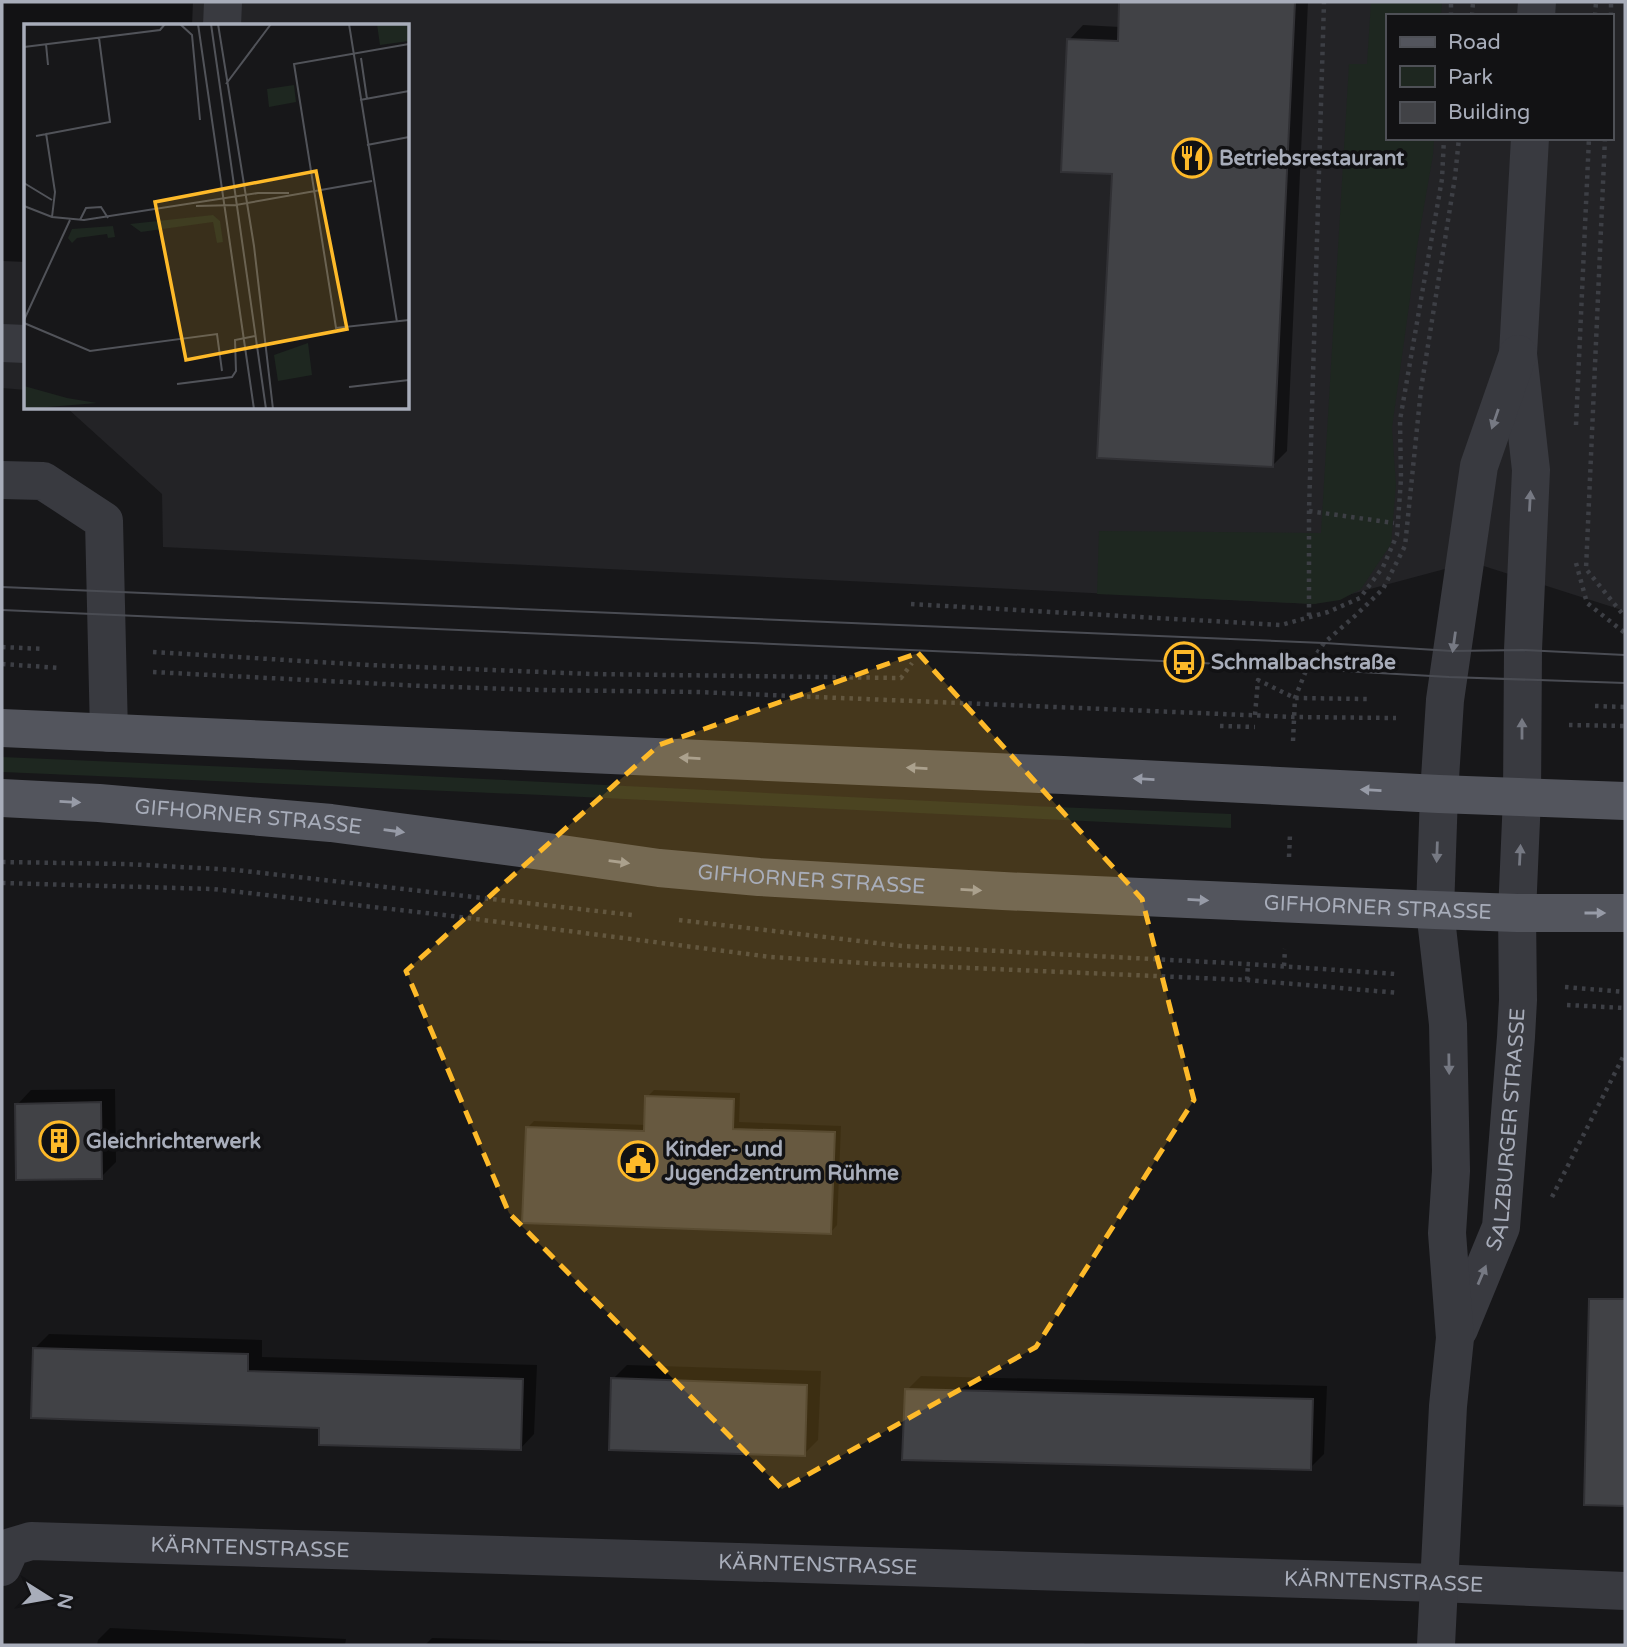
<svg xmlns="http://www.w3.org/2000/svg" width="1627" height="1647" font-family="'Varela Round',sans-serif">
<rect width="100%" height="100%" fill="#171719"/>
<!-- built -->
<path fill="#232326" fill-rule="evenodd" d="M2,2H1625V611L1471,562L1314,604L163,547L162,494L67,408H408V26H26V390L2,388ZM1387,16H1611V138H1387Z"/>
<!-- green -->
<g fill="#1e2720">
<polygon points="1371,2 1442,2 1441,16 1387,16 1387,138 1434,138 1433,155 1418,241 1392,428 1396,485 1391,544 1361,589 1340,600 1314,604 1097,594 1099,531 1321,533 1349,64 1367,64"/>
<polygon points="2,757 279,769 1031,806 1231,814 1231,828 542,795 2,772"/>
</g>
<!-- shadow -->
<g fill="#0007">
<polygon points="2,2 193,2 192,26 26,26 26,262 2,261"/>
<polygon points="1121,2 1308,2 1287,451 1273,465 1114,173 1069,40 1083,25 1120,27"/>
<polygon points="115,1089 116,1162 101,1177 17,1105 31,1090"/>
<polygon points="654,1090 740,1093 739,1122 841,1126 837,1225 831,1232 527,1128 534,1121 646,1125 647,1097"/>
<polygon points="49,1334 262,1340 262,1357 537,1365 534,1434 520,1449 321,1426 35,1348"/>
<polygon points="1604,1341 1625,1341 1625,1505 1585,1504"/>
<polygon points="627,1365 821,1371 818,1440 804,1454 613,1379"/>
<polygon points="921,1376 1327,1386 1324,1454 1310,1468 907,1390"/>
<polygon points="110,1628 346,1639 345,1645 97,1645 98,1640"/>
<polygon points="432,1638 667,1645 425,1645"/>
<polygon points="1085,1643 1148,1645 1082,1645"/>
</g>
<!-- building -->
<g fill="#414246" stroke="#313135" stroke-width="2">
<polygon points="1119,2 1295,2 1273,467 1097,458 1112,174 1061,172 1065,82 1067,39 1118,41"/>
<polygon points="645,1096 734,1099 733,1129 835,1132 831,1234 522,1223 526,1127 644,1131"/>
<polygon points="101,1102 102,1179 16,1180 15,1104"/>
<polygon points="1589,1299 1625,1299 1625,1506 1584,1505"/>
<polygon points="33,1348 248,1354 248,1371 523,1379 521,1450 319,1445 319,1428 31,1418"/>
<polygon points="611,1378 807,1385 805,1456 609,1450"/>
<polygon points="905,1389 1313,1399 1311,1470 902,1460"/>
</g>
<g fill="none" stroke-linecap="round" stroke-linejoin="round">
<!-- path -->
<g stroke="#3d3f45" stroke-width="4.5" stroke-dasharray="3.5 5" stroke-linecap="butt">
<polyline points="1451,16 1451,2"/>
<polyline points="1472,16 1473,2"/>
<polyline points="1595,16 1596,2"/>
<polyline points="1611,16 1611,2"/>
<polyline points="1605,138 1586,569 1625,617"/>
<polyline points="1576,425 1589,138"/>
<polyline points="1309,511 1394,523"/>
<polyline points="1576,563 1587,603 1625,633"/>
<polyline points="911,604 1281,625 1328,612 1360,598 1383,567 1397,535 1401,479 1400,420 1442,179 1444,138"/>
<polyline points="1309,616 1309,511 1324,2"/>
<polyline points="2,647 44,649"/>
<polyline points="153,652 369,665 591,674 901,678 912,663"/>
<polyline points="2,664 60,668"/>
<polyline points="153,672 423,686 539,690 698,692 1294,717 1396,718"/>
<polyline points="1595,706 1625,707"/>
<polyline points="1255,715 1258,680 1295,698 1367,699"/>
<polyline points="1569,725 1625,726"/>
<polyline points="1220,726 1255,727"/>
<polyline points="1293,741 1295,698 1307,668 1324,643 1356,615 1383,589 1405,546 1421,389 1455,177 1459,138"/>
<polyline points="1289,857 1290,834"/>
<polyline points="2,862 126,864 236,870 632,915"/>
<polyline points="2,883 213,889 444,915 771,957 878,964 1247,980 1399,993"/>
<polyline points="679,920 902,946 1248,964 1396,974"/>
<polyline points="1284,966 1285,949"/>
<polyline points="1247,980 1248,964"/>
<polyline points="1565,987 1625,992"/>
<polyline points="1567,1005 1625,1008"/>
<polyline points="1552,1197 1625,1053"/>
</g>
<!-- minor -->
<g stroke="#393a40" stroke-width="38">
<polyline points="1536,16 1537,2"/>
<polyline points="222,26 223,2"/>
<polyline points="2,343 26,344"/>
<polyline points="2,480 43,481 104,521 109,733"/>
<path id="s1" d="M1459,1329L1501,1227L1516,1037L1518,1000L1517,913L1522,797L1523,650L1531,470L1518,354L1530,138"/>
<path id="s2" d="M2,1567L11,1547L31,1541L1438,1583L1625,1591"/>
<polyline points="1436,1645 1448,1406 1455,1338 1447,1233 1451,1171 1448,1024 1435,910 1439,794 1445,700 1479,466 1518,354"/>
</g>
<!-- major -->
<g stroke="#53555d" stroke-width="38">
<polyline points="2,728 1063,775 1439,794 1625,801"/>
<path id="s3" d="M2,798L99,803L331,823L520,848L659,868L759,877L1003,891L1435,910L1517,913H1625"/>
</g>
<!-- tram -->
<g stroke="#4a4c53" stroke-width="2">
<polyline points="2,587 1324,643 1452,651 1523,650 1625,655"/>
<polyline points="2,610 1184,662 1449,677 1625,683"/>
</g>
</g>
<!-- one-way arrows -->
<defs><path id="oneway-solid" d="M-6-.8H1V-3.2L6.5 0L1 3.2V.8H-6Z" transform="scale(1.75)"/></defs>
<g fill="#767983">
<use href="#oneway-solid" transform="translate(1495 419) rotate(109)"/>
<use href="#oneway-solid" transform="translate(1530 501) rotate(-87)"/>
<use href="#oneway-solid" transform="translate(1454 642) rotate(98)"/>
<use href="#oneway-solid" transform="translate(1522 729) rotate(-90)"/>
<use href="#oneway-solid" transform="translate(1437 852) rotate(92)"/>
<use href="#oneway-solid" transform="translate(1520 855) rotate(-87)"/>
<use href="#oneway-solid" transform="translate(1449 1064) rotate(89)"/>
<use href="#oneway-solid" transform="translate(1482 1275) rotate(-67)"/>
</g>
<g fill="#979ba7">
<use href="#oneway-solid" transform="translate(690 758) rotate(-177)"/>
<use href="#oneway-solid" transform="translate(917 768) rotate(-177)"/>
<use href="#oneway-solid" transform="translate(1144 779) rotate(-177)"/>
<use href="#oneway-solid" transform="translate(1371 790) rotate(-177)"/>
<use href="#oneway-solid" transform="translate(70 802) rotate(3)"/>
<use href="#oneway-solid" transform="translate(394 831) rotate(8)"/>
<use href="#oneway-solid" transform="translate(619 862) rotate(8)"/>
<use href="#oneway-solid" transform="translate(971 890) rotate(3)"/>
<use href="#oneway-solid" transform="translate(1198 900) rotate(3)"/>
<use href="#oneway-solid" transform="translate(1595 913)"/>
</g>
<!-- marked area -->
<path fill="#feba29" fill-opacity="0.2" stroke="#feba29" stroke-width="5" stroke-dasharray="14 9" stroke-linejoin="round" d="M918,653L1142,899L1194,1100L1036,1347L782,1489L509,1213L406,971L659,745Z"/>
<!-- icons -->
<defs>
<g id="restaurant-ring" transform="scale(2.0125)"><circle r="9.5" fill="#121214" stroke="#feba29" stroke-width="1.5"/><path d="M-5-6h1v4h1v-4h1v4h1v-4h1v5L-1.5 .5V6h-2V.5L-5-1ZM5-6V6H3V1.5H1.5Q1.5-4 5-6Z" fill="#feba29"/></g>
<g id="bus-ring" transform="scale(2.0125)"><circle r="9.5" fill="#121214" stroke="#feba29" stroke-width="1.5"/><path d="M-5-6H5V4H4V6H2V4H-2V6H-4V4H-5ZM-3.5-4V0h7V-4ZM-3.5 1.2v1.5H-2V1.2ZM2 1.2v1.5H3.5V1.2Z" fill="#feba29"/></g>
<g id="building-ring" transform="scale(2.0125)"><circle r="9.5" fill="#121214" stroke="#feba29" stroke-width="1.5"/><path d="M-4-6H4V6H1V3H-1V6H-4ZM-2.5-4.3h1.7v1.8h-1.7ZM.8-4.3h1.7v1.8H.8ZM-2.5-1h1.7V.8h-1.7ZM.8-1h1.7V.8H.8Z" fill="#feba29"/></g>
<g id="civic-ring" transform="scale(2.0125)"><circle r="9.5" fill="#121214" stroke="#feba29" stroke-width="1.5"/><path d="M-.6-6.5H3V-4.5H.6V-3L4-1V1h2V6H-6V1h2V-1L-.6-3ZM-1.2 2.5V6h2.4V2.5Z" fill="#feba29"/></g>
</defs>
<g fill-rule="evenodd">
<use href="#restaurant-ring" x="1192" y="158"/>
<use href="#bus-ring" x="1184" y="662"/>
<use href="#building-ring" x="59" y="1141"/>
<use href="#civic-ring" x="638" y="1161"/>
</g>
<g text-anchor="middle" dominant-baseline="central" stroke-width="7" stroke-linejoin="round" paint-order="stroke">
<!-- poi labels -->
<g font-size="21" font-weight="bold" fill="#a8adba" stroke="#121214" text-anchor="start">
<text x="1219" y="158">Betriebsrestaurant</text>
<text x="1211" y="662">Schmalbachstraße</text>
<text x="86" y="1141">Gleichrichterwerk</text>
<text x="665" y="1149">Kinder- und<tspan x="665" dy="24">Jugendzentrum Rühme</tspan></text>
</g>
<!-- street labels -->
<g font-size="21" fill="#a8adba" stroke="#121214">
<text stroke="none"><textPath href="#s3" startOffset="247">GIFHORNER STRASSE</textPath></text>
<text stroke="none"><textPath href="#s3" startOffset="814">GIFHORNER STRASSE</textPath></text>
<text stroke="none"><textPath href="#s3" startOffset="1381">GIFHORNER STRASSE</textPath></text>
<text stroke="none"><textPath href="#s1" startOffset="208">SALZBURGER STRASSE</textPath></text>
<text stroke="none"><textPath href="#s2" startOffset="262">KÄRNTENSTRASSE</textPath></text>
<text stroke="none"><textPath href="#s2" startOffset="830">KÄRNTENSTRASSE</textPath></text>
<text stroke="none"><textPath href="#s2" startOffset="1396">KÄRNTENSTRASSE</textPath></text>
</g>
</g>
<!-- overview -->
<g transform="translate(24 24)">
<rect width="385" height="385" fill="#171719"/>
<path d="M353,0H385V17L356,21ZM270,61L272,78L245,83L243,65ZM189,191L196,197L199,218L193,219L189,198L117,208L106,200ZM89,202L91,213L84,214L83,210L53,214L48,219L44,214L48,205ZM284,319L288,351L254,357L250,331ZM0,362L43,374L73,379L0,385Z" fill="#1e2720"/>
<path fill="none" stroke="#515359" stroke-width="2" d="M156,0L168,11L176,96M174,0L230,385M187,0L242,385M194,0L230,222L249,385M325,0L373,298M22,20L24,41M385,20L270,40L312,304L385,296M0,23L136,6L141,0M337,34L343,75M202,60L247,0M336,76L385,67M22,109L31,168L28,193M12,112L86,98L75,14M343,121L385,113M0,159L28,176M0,182L28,193L60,196L234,169H265M172,182L212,181L348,157M56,196L62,184L77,183L84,194M0,296L46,196M0,299L66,327L193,310L198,347M153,360L208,353L212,347L211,316L231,312M325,363L385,356"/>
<path fill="#feba29" fill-opacity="0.15" stroke="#feba29" stroke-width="3.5" d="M292,147L323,305L162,336L131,178Z"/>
<rect width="385" height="385" fill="none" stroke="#a8adba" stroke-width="3.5"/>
</g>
<!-- border -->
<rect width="1627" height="1647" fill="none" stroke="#a8adba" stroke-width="7"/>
<!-- legend -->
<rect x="1386" y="14" width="228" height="126" fill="#121214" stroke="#4e5056" stroke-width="2"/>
<rect x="1400" y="37" width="35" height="10" fill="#53555d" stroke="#4e5056" stroke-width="2"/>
<text x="1448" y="49" font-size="21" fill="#a8adba">Road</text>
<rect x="1400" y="66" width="35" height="21" fill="#1e2720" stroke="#4e5056" stroke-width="2"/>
<text x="1448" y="84" font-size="21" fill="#a8adba">Park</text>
<rect x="1400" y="102" width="35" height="21" fill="#414246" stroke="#4e5056" stroke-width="2"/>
<text x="1448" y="119" font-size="21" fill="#a8adba">Building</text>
<!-- north arrow -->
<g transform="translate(49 1598) rotate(101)" stroke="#121214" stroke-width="5" paint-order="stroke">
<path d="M0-5L12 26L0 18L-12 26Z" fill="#a8adba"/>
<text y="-10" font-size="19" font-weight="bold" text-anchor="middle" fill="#a8adba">N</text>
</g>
</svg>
